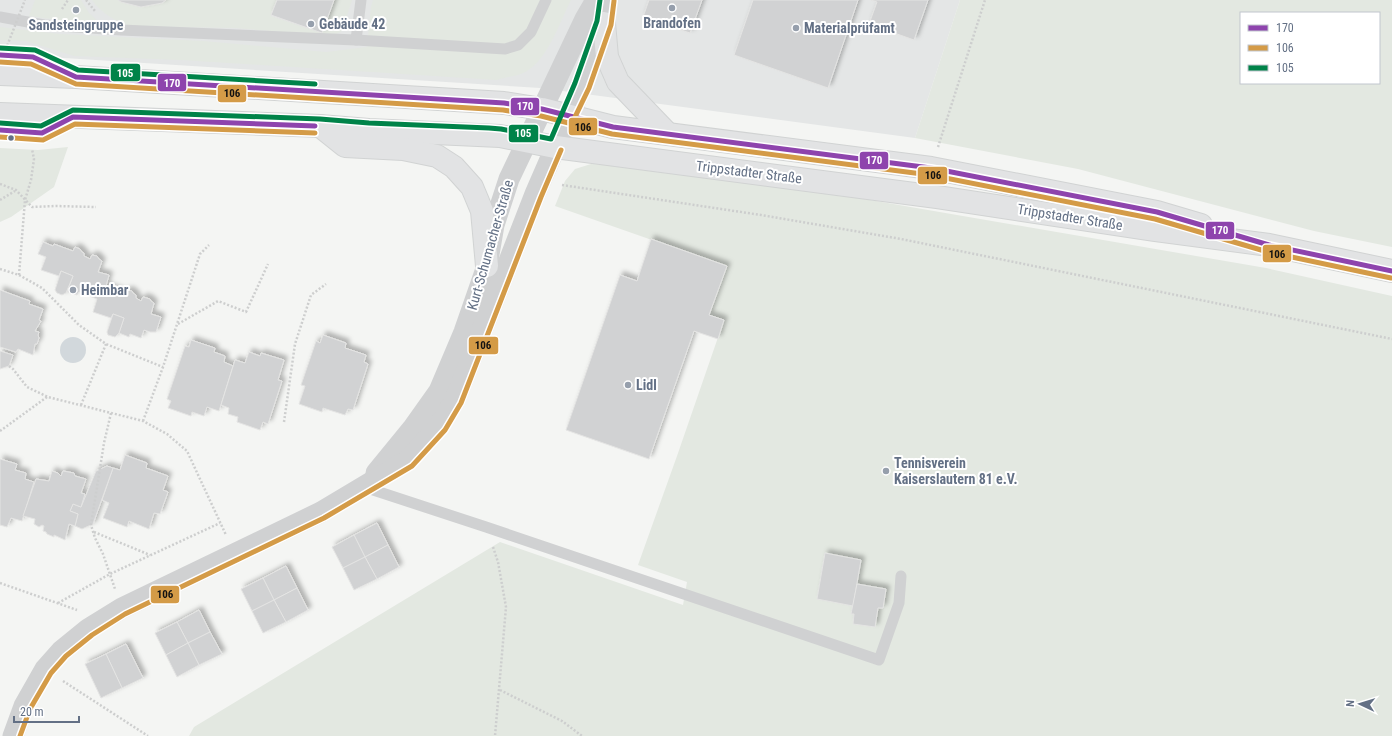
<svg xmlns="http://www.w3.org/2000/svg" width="1392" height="736" font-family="'Roboto Condensed',sans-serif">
<defs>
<filter id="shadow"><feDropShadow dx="3.5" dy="-3.5" stdDeviation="2" flood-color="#0004"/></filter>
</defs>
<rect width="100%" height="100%" fill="#f4f5f3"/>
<!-- built -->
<polygon fill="#e4e6e6" points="0,0 960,0 915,138 540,88 0,54"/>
<!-- green -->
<g fill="#e3e8e1" fill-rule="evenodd">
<polygon points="35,0 81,0 89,13 103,26 29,16"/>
<path d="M92,0H118L121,2L141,7L166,0H277L271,16L322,33L334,0H352L342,31L335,35L293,33L235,28L130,26C115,21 101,13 92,0Z"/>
<path d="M373,0H571C561,20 547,60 527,71C520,76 505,77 497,80L181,60L74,56L26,41L0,40V27L60,34L203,41L326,52L367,47L371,7Z"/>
<path d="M960,0H1392V247L1314,231L1078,169L915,138ZM1241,13H1379V83H1241Z"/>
<polygon points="68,147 54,187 11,217 0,222 0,148 38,150"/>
<polygon points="591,164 617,165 812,190 1266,268 1392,296 1392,736 189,736 194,727 500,542 683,605 687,582 638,565 677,456 724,320 709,315 726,266 555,206 565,181 575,169"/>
</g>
<!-- water -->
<circle fill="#d2d8dc" cx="73" cy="350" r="13"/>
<!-- building -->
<g fill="#d1d2d3" stroke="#e4e4e3" filter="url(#shadow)">
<polygon points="118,0 166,0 162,3 141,7 121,2"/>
<polygon points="277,0 334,0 322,33 271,15"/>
<polygon points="649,0 702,0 690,33 643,17"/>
<polygon points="753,0 858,0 828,88 734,55"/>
<polygon points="871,0 928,0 914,40 869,24 877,2"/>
<polygon points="651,239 727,266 709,315 724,320 718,339 694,331 649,459 566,430 620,275 637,281"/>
<polygon points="43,242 53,246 54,244 73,251 75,247 80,249 82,252 84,253 84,256 90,259 92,255 97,256 99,259 102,261 98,272 109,275 106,286 125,293 127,290 132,291 133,293 136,295 136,298 141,301 143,297 150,299 151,301 154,303 151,314 161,317 156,332 150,332 144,330 141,338 130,334 129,337 119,333 124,318 113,314 111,318 93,312 97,299 79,292 77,295 67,292 73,276 61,271 59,276 41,270 46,257 38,254"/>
<polygon points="61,271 73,276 66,293 62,295 57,293 55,290"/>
<polygon points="0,290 30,301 29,304 43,309 39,320 41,321 35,331 39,332 38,335 39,338 37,344 35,344 33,355 18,349 16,352 0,347"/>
<polygon points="113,314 124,318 119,333 115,337 108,335 107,332"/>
<polygon points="323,335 346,343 345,348 366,355 364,362 368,364 353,410 348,409 345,415 323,408 322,412 299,404 305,386 301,385 316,341 320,343"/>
<polygon points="191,340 215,348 214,352 225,356 224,362 233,366 219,411 207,407 204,416 192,412 191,416 168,408 171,401 167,399 185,346 189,347"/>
<polygon points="0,351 13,355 9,366 0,369"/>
<polygon points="249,352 260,356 261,353 284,360 278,380 282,381 268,424 263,422 260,430 237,422 238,417 228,414 229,408 221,405 235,360 245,363"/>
<polygon points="125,455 147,463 146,468 168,476 163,490 168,492 160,514 154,513 149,529 129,521 127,527 103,518 109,503 102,500 113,468 120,470"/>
<polygon points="0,459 17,464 15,470 26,473 25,479 34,482 22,521 11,518 7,527 0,525"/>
<polygon points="107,466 113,468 93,524 82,529 75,526 78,514 70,511 73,504 81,507 96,471"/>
<polygon points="52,471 58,473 61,476 63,471 74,473 75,476 86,479 81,493 85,494 81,507 73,504 70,511 78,514 75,526 69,524 65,540 54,535 54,537 47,534 46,532 43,531 44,526 42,525 39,527 34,524 35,519 23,516 36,479 49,481"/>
<polygon points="377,523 388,545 365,557 354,535"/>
<polygon points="354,535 365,557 343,568 332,547"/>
<polygon points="388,545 399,567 377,579 365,557"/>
<polygon points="825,553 861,560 853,606 817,599"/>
<polygon points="365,557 377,579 354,590 343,568"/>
<polygon points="286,566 297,588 274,600 263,578"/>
<polygon points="263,578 274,600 252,611 241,589"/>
<polygon points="857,584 886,589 883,608 878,608 875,627 853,624 854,614 851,614"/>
<polygon points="297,588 308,610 286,622 274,600"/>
<polygon points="274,600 286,622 263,633 252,611"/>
<polygon points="199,610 210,632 188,643 177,622"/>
<polygon points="177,622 188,643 166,655 155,633"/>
<polygon points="210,632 222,654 199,665 188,643"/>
<polygon points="188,643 199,665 177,677 166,655"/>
<polygon points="126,644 143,678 122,688 106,654"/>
<polygon points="106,654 122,688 101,698 85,664"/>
</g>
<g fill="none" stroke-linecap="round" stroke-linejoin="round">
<!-- secondary casing -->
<g stroke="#d1d3d3" stroke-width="24">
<g id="secondary">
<polyline points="604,23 607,57 618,82 667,133"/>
<polyline points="0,74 76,77 504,103 542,109 613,127 931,168 1157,212 1201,225"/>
<polyline points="0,114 320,126 369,130 500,136 555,147 937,197 1154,230 1269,245 1392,271"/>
<polyline points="320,126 345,146 403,149 437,156 454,167 472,187 482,211 487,266"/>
</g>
</g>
<!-- path -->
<g stroke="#cdcece" stroke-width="2.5" stroke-dasharray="2 2" stroke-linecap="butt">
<polyline points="86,0 95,11"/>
<polyline points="62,9 68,0"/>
<polyline points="938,147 985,0"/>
<polyline points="0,184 16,190 32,207 56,206 96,207"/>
<polyline points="562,185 761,215 901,239 1392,339"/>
<polyline points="0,200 15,191"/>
<polyline points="0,269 19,275 42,288 79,325 106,344 163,367"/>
<polyline points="19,275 25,200 31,180 34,159 32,149"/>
<polyline points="178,324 218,301 246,312 268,264"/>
<polyline points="9,366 13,369 27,387 48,397 143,421 167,434 187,451 226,535"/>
<polyline points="81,405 106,344"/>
<polyline points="111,413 104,443 91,525 95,538 103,554 115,589"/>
<polyline points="143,421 163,367 200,254 209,245"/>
<polyline points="284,422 295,344 311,295 326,284"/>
<polyline points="0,431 47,397"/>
<polyline points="94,532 150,555"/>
<polyline points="493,547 498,562 506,607 495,736"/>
<polyline points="0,583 77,610"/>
<polyline points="58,603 110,574 220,523"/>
<polyline points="63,681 148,736"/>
<polyline points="500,690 562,721 582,736"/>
</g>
<!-- service -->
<g stroke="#d0d1d2" stroke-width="11">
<polyline points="0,17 44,25 121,30 356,40 361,0"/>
<polyline points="356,40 505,49 518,45 531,32 546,0"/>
<polyline points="0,55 33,57 63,71"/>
<polyline points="0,130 42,133 66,120"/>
<polyline points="364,487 486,527 879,660 899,603 901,576"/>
</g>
<!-- minor -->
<g stroke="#d0d1d2" stroke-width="21">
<polyline points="376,473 412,429 439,391 464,332 487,266 494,225 509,179 585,19 596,0"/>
<polyline points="13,736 24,706 45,669 61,651 88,629 122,608 321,512 408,460 439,426 455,400 535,194 582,86 604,23 607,0"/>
</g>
<!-- secondary -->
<use href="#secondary" stroke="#e2e3e4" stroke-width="22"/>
<!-- path-bridge -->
<polyline stroke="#cdcece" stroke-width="2.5" stroke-dasharray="2 2" stroke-linecap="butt" points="0,64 25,0"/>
<!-- bus-1 casing -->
<g stroke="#fff" stroke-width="8">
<g id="bus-1">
<polyline points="0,55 33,57 76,77 504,103 542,109 613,127 931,168 1157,212 1269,245 1392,271"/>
<polyline points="0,130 42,133 73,117 315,126"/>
</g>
</g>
<!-- bus-2 casing -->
<g stroke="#fff" stroke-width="8">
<g id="bus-2">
<polyline points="0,62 31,64 76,84 503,110 541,116 612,134 930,175 1155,219 1268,252 1391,278"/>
<polyline points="574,119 589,88 611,25 614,1"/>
<polyline points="0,137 43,140 75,124 315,133"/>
<polyline points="20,736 30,709 51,673 66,656 92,635 125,614 324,518 412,466 445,430 461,403 541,197 561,150"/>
</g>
</g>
<!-- bus-3 casing -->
<g stroke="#fff" stroke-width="8">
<g id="bus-3">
<polyline points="0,48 35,50 78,70 315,84"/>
<polyline points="0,123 41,126 73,110 320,119 369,123 489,128 501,129 551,139 575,83 597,21 600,0"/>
</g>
</g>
<!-- bus-1 -->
<use href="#bus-1" stroke="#8e44ad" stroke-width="5"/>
<!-- bus-2 -->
<use href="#bus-2" stroke="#d49b47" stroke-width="5"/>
<!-- bus-3 -->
<use href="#bus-3" stroke="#008349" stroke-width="5"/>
</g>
<!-- markers -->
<g fill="#969fac" stroke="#fff" stroke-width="1.5">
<circle cx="672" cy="8" r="4"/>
<circle cx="76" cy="10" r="4"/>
<circle cx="311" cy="24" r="4"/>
<circle cx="796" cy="28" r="4"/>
<circle cx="73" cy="290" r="4"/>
<circle cx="628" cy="385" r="4"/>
<circle cx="886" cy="471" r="4"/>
</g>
<circle fill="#637085" stroke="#fff" stroke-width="1.5" cx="11" cy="138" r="3.5"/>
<g text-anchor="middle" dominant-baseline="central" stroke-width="4" stroke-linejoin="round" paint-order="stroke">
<!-- poi labels -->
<g font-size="14" font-weight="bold" fill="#637085" stroke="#fff" text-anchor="start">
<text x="672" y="23" text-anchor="middle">Brandofen</text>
<text x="319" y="24">Gebäude 42</text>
<text x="76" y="25" text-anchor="middle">Sandsteingruppe</text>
<text x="804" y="28">Materialprüfamt</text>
<text x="81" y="290">Heimbar</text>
<text x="636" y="385">Lidl</text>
<text x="894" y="463">Tennisverein<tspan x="894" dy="16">Kaiserslautern 81 e.V.</tspan></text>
</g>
<!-- street labels -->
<g font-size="14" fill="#637085" stroke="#fff">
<text transform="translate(749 172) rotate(7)">Trippstadter Straße</text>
<text transform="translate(1070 217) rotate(9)">Trippstadter Straße</text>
<text transform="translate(490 245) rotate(-74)">Kurt-Schumacher-Straße</text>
</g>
</g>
<g stroke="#fff" stroke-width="1.5">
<rect x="110" y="63" width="31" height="19" rx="4" fill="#008349"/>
<rect x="157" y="73" width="30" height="19" rx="4" fill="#8e44ad"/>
<rect x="217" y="84" width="30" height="19" rx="4" fill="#d49b47"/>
<rect x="510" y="97" width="30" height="19" rx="4" fill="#8e44ad"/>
<rect x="568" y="117" width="30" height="19" rx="4" fill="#d49b47"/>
<rect x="508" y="124" width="31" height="19" rx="4" fill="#008349"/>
<rect x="859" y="151" width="30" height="19" rx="4" fill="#8e44ad"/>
<rect x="917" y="166" width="31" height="19" rx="4" fill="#d49b47"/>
<rect x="1205" y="221" width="30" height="19" rx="4" fill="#8e44ad"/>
<rect x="1262" y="244" width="30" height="19" rx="4" fill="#d49b47"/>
<rect x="468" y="336" width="31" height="19" rx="4" fill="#d49b47"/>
<rect x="150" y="585" width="30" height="19" rx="4" fill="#d49b47"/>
</g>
<g font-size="11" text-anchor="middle" font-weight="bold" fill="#fff">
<text x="125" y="77">105</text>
<text x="172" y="87">170</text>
<text x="525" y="110">170</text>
<text x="523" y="137">105</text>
<text x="874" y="164">170</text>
<text x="1220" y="234">170</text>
</g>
<g font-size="11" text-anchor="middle" font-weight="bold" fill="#111">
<text x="232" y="97">106</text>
<text x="583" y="131">106</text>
<text x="933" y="179">106</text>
<text x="1277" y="258">106</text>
<text x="483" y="349">106</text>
<text x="165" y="598">106</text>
</g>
<!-- legend -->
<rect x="1240" y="12" width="140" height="72" fill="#ffffff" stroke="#c1c6ce"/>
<rect x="1248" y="25" width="20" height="6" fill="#8e44ad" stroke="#c1c6ce"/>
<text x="1276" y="32" font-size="12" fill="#637085">170</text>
<rect x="1248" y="45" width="20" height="6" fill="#d49b47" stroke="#c1c6ce"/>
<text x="1276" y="52" font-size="12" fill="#637085">106</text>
<rect x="1248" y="65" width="20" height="6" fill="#008349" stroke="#c1c6ce"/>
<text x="1276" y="72" font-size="12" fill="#637085">105</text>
<!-- north arrow -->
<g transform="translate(1360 704) rotate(274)" stroke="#ffffff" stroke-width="3" paint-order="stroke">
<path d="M0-3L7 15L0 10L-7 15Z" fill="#637085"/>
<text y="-6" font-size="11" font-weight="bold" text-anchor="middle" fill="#637085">N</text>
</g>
<!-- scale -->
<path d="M14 716v6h65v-6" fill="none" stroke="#637085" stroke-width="2"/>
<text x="20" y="716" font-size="12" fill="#637085" stroke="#ffffff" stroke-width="3" paint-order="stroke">20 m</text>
</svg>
